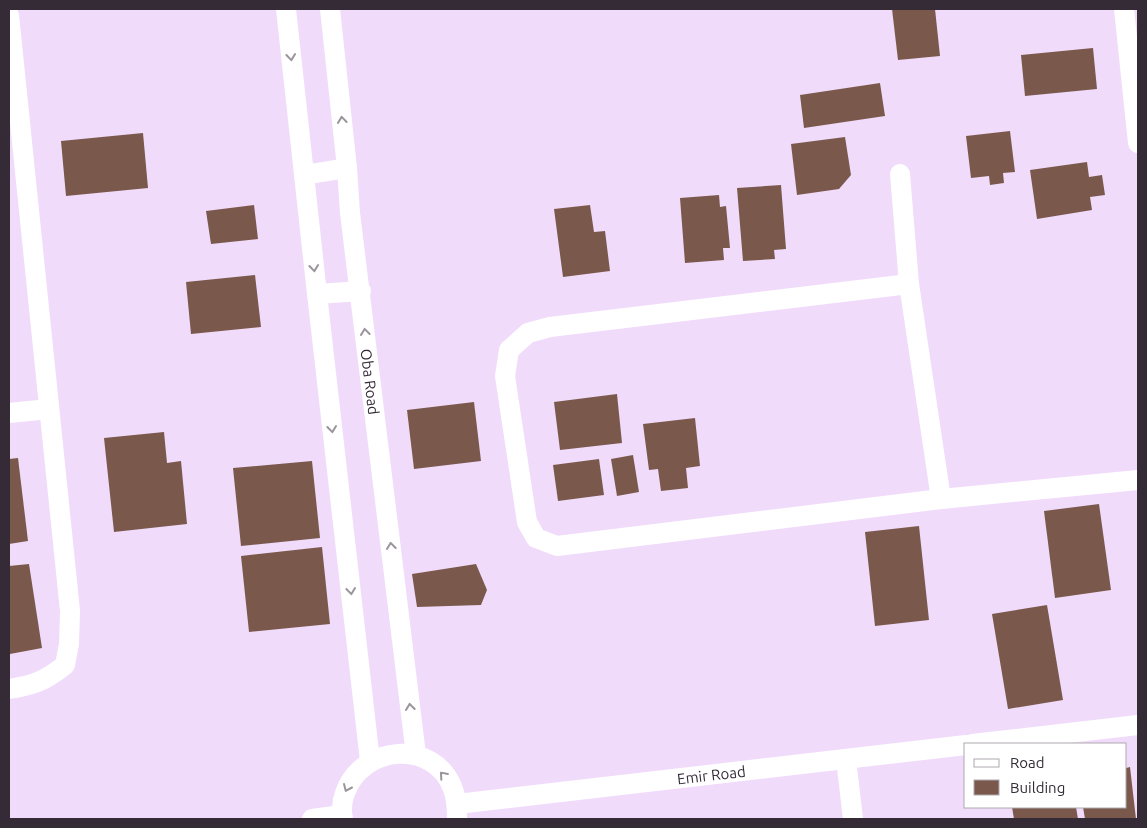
<svg xmlns="http://www.w3.org/2000/svg" width="1147" height="828" font-family="Ubuntu,sans-serif">
<rect width="100%" height="100%" fill="#f1dbfb"/>
<!-- building -->
<g fill="#7a594c">
<polygon points="892,9 935,9 940,56 898,60"/>
<polygon points="1093,48 1097,89 1025,96 1021,55"/>
<polygon points="880,83 885,116 804,128 800,95"/>
<polygon points="1010,131 1015,172 1003,173 1004,183 990,185 989,176 971,178 966,136"/>
<polygon points="143,133 148,188 66,196 61,141"/>
<polygon points="845,137 851,175 839,189 797,195 791,144"/>
<polygon points="1087,162 1089,177 1102,175 1105,195 1090,197 1092,210 1037,219 1030,170"/>
<polygon points="781,185 786,249 774,250 775,259 743,261 737,188"/>
<polygon points="719,195 720,207 726,206 730,248 723,248 724,260 685,263 680,198"/>
<polygon points="254,205 258,239 211,244 206,211"/>
<polygon points="590,205 594,232 605,231 610,271 563,277 554,209"/>
<polygon points="255,275 261,327 191,334 186,282"/>
<polygon points="617,394 622,443 560,450 554,402"/>
<polygon points="474,402 481,461 414,469 407,410"/>
<polygon points="695,418 700,466 686,468 688,488 661,491 658,469 649,470 643,424"/>
<polygon points="164,432 167,463 181,461 187,524 114,532 104,438"/>
<polygon points="633,455 639,492 617,496 611,459"/>
<polygon points="18,458 28,541 9,544 9,459"/>
<polygon points="599,459 604,495 558,501 553,465"/>
<polygon points="312,461 320,538 241,546 233,468"/>
<polygon points="1099,504 1111,590 1055,598 1044,511"/>
<polygon points="919,526 929,620 875,626 865,532"/>
<polygon points="322,547 330,624 249,632 241,556"/>
<polygon points="29,564 42,648 10,654 9,644 9,566"/>
<polygon points="476,564 487,590 481,605 417,607 412,574"/>
<polygon points="1047,605 1063,700 1008,709 992,614"/>
<polygon points="1130,767 1136,819 1085,819 1083,807 1126,807 1126,768"/>
<polygon points="1012,807 1076,807 1078,819 1014,819"/>
</g>
<g fill="none" stroke-linecap="round" stroke-linejoin="round">
<!-- street -->
<g stroke="#fff" stroke-width="20">
<polyline points="286,9 317,294 370,761"/>
<path id="s1" d="M330,9L347,168L350,213L416,755"/>
<polyline points="1124,9 1138,143"/>
<path d="M9,15L70,611L69,644L65,665C45,681 34,685 9,689"/>
<polyline points="900,174 909,284 941,499"/>
<polyline points="304,175 347,168"/>
<polyline points="909,284 550,327 528,333 509,350 505,376 527,522 536,538 557,546 941,499 1138,480"/>
<polyline points="317,294 361,291"/>
<polyline points="9,413 49,409"/>
<polyline points="972,744 1138,725"/>
<polyline points="846,759 853,819"/>
<path id="s2" d="M457,804L966,745"/>
<polyline points="312,819 342,815"/>
<path d="M343,819C341,810 342,801 345,793C362,744 435,739 453,789C457,799 457,809 457,819"/>
</g>
</g>
<!-- one-way arrows -->
<defs><path id="oneway-chevron" d="M-2-3.5L2.5 0L-2 3.5" fill="none" stroke-width="1.6" stroke-linecap="round" stroke-linejoin="round" transform="scale(1.25)"/></defs>
<g stroke="#9a959b">
<use href="#oneway-chevron" transform="translate(291 57) rotate(84)"/>
<use href="#oneway-chevron" transform="translate(342 120) rotate(-96)"/>
<use href="#oneway-chevron" transform="translate(314 268) rotate(84)"/>
<use href="#oneway-chevron" transform="translate(365 332) rotate(-97)"/>
<use href="#oneway-chevron" transform="translate(332 429) rotate(83)"/>
<use href="#oneway-chevron" transform="translate(391 546) rotate(-97)"/>
<use href="#oneway-chevron" transform="translate(351 591) rotate(83)"/>
<use href="#oneway-chevron" transform="translate(410 707) rotate(-97)"/>
<use href="#oneway-chevron" transform="translate(443 775) rotate(-131)"/>
<use href="#oneway-chevron" transform="translate(347 788) rotate(114)"/>
</g>
<g text-anchor="middle" dominant-baseline="central" stroke-width="5" stroke-linejoin="round" paint-order="stroke">
<!-- street labels -->
<g font-size="15" fill="#342b37" stroke="#fff">
<text stroke="none"><textPath href="#s1" startOffset="375">Oba Road</textPath></text>
<text stroke="none"><textPath href="#s2" startOffset="256">Emir Road</textPath></text>
</g>
</g>
<!-- border -->
<rect width="1147" height="828" fill="none" stroke="#342b37" stroke-width="20"/>
<!-- legend -->
<rect x="964" y="743" width="162" height="65" fill="#ffffff" stroke="#aeaaaf"/>
<rect x="974" y="759" width="25" height="8" fill="#ffffff" stroke="#aeaaaf"/>
<text x="1010" y="768" font-size="15" fill="#342b37">Road</text>
<rect x="974" y="780" width="25" height="15" fill="#7a594c" stroke="#aeaaaf"/>
<text x="1010" y="793" font-size="15" fill="#342b37">Building</text>
</svg>
